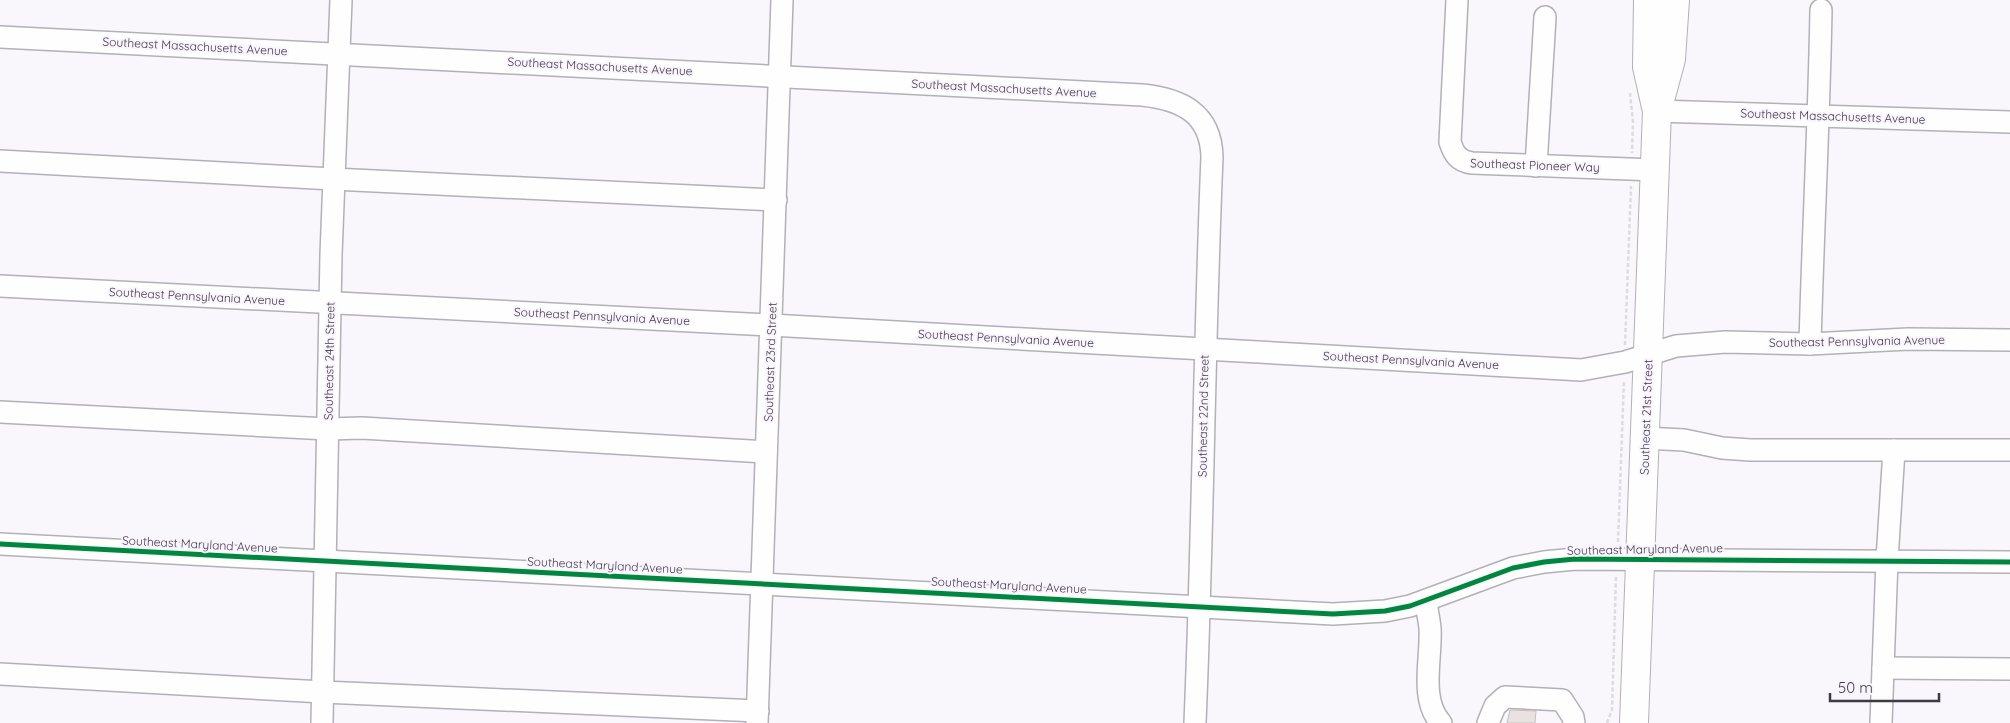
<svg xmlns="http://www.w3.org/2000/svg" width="2010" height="723" font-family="Quicksand,sans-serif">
<rect width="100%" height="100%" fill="#f9f6fc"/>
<!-- building -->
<polygon fill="#e9e2e0" stroke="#c5c0c0" points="1510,710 1536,711 1535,723 1507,723"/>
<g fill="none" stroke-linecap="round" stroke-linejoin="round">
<!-- minor casing -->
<g stroke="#b3b0b7" stroke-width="24">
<g id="minor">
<path d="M1457,0L1450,142C1454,154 1458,161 1472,163L1655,170"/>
<path d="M0,37L1142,95C1181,99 1211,113 1212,157C1204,346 1203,534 1195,723"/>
<polyline points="1657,111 2010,122"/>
<polyline points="0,161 333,179 776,200"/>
<polyline points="1536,166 1545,17"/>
<polyline points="0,286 771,325 1581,370 1625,362 1676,346 1725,342 1810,344 1908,339 2010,340"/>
<path d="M1810,344C1813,233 1819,121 1821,10"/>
<polyline points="0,412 328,429 362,428 766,452"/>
<polyline points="1645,438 1684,440 1722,448 1750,450 2010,450"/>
<polyline points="0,544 1333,614 1385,611 1410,606 1513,568 1544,562 1575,559 2010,562"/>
<path d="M1426,601C1427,610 1429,619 1430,628C1432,658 1419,699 1441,723"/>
<polyline points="1883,668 2010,669"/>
<polyline points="0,674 323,692 758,711"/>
<polyline points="322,723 331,255 341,0"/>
<polyline points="757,723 782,0"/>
<polyline points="1488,723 1495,706 1505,697 1562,700 1573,717 1574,723"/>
<polyline points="1881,723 1887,560 1894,450"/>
</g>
</g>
<!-- major casing -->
<g stroke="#b3b0b7" stroke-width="30">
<g id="major">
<polyline points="1648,0 1647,67 1656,107"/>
<polyline points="1634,723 1657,111 1671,59 1675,0"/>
</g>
</g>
<!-- path -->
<g stroke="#dcdbdd" stroke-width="2.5" stroke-dasharray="4 2.5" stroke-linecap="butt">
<polyline points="1630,93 1633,122 1632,153"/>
<polyline points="1625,345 1631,186"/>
<polyline points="1618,542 1624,380"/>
<polyline points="1607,723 1612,710 1616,575"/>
</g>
<!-- minor -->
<use href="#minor" stroke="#fefeff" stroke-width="21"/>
<!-- major -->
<use href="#major" stroke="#fefeff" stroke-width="28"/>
<!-- cycleway casing -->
<g stroke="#f9f4fe" stroke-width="8">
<polyline id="cycleway" points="0,544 1333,614 1385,611 1410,606 1513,568 1544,562 1575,559 2010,562"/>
</g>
<!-- cycleway -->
<use href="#cycleway" stroke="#00873e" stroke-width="5"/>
</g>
<g text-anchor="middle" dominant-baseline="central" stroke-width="4" stroke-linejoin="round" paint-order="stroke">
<!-- street labels -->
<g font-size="12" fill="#3f3a43" stroke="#f9f4fe">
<text transform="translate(195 46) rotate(3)">Southeast Massachusetts Avenue</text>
<text transform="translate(600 66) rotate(3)">Southeast Massachusetts Avenue</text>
<text transform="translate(1004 88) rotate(3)">Southeast Massachusetts Avenue</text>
<text transform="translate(1833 116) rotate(2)">Southeast Massachusetts Avenue</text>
<text transform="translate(1535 165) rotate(2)">Southeast Pioneer Way</text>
<text transform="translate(197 296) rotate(3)">Southeast Pennsylvania Avenue</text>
<text transform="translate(602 316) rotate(3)">Southeast Pennsylvania Avenue</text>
<text transform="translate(1006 338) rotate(3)">Southeast Pennsylvania Avenue</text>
<text transform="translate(1857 341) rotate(-1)">Southeast Pennsylvania Avenue</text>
<text transform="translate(1411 360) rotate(3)">Southeast Pennsylvania Avenue</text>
<text transform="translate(329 361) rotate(-89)">Southeast 24th Street</text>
<text transform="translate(770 362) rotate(-88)">Southeast 23rd Street</text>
<text transform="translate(1203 416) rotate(-89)">Southeast 22nd Street</text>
<text transform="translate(1646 417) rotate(-88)">Southeast 21st Street</text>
<text transform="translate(200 544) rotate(3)">Southeast Maryland Avenue</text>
<text transform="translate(1645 549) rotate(-1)">Southeast Maryland Avenue</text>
<text transform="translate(605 565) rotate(3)">Southeast Maryland Avenue</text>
<text transform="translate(1009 585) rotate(3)">Southeast Maryland Avenue</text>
</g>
</g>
<!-- scale -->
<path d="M1830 693v8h109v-8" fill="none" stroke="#3f3a43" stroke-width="2.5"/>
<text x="1838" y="693" font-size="15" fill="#3f3a43" stroke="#f9f4fe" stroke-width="4" paint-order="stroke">50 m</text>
</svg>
